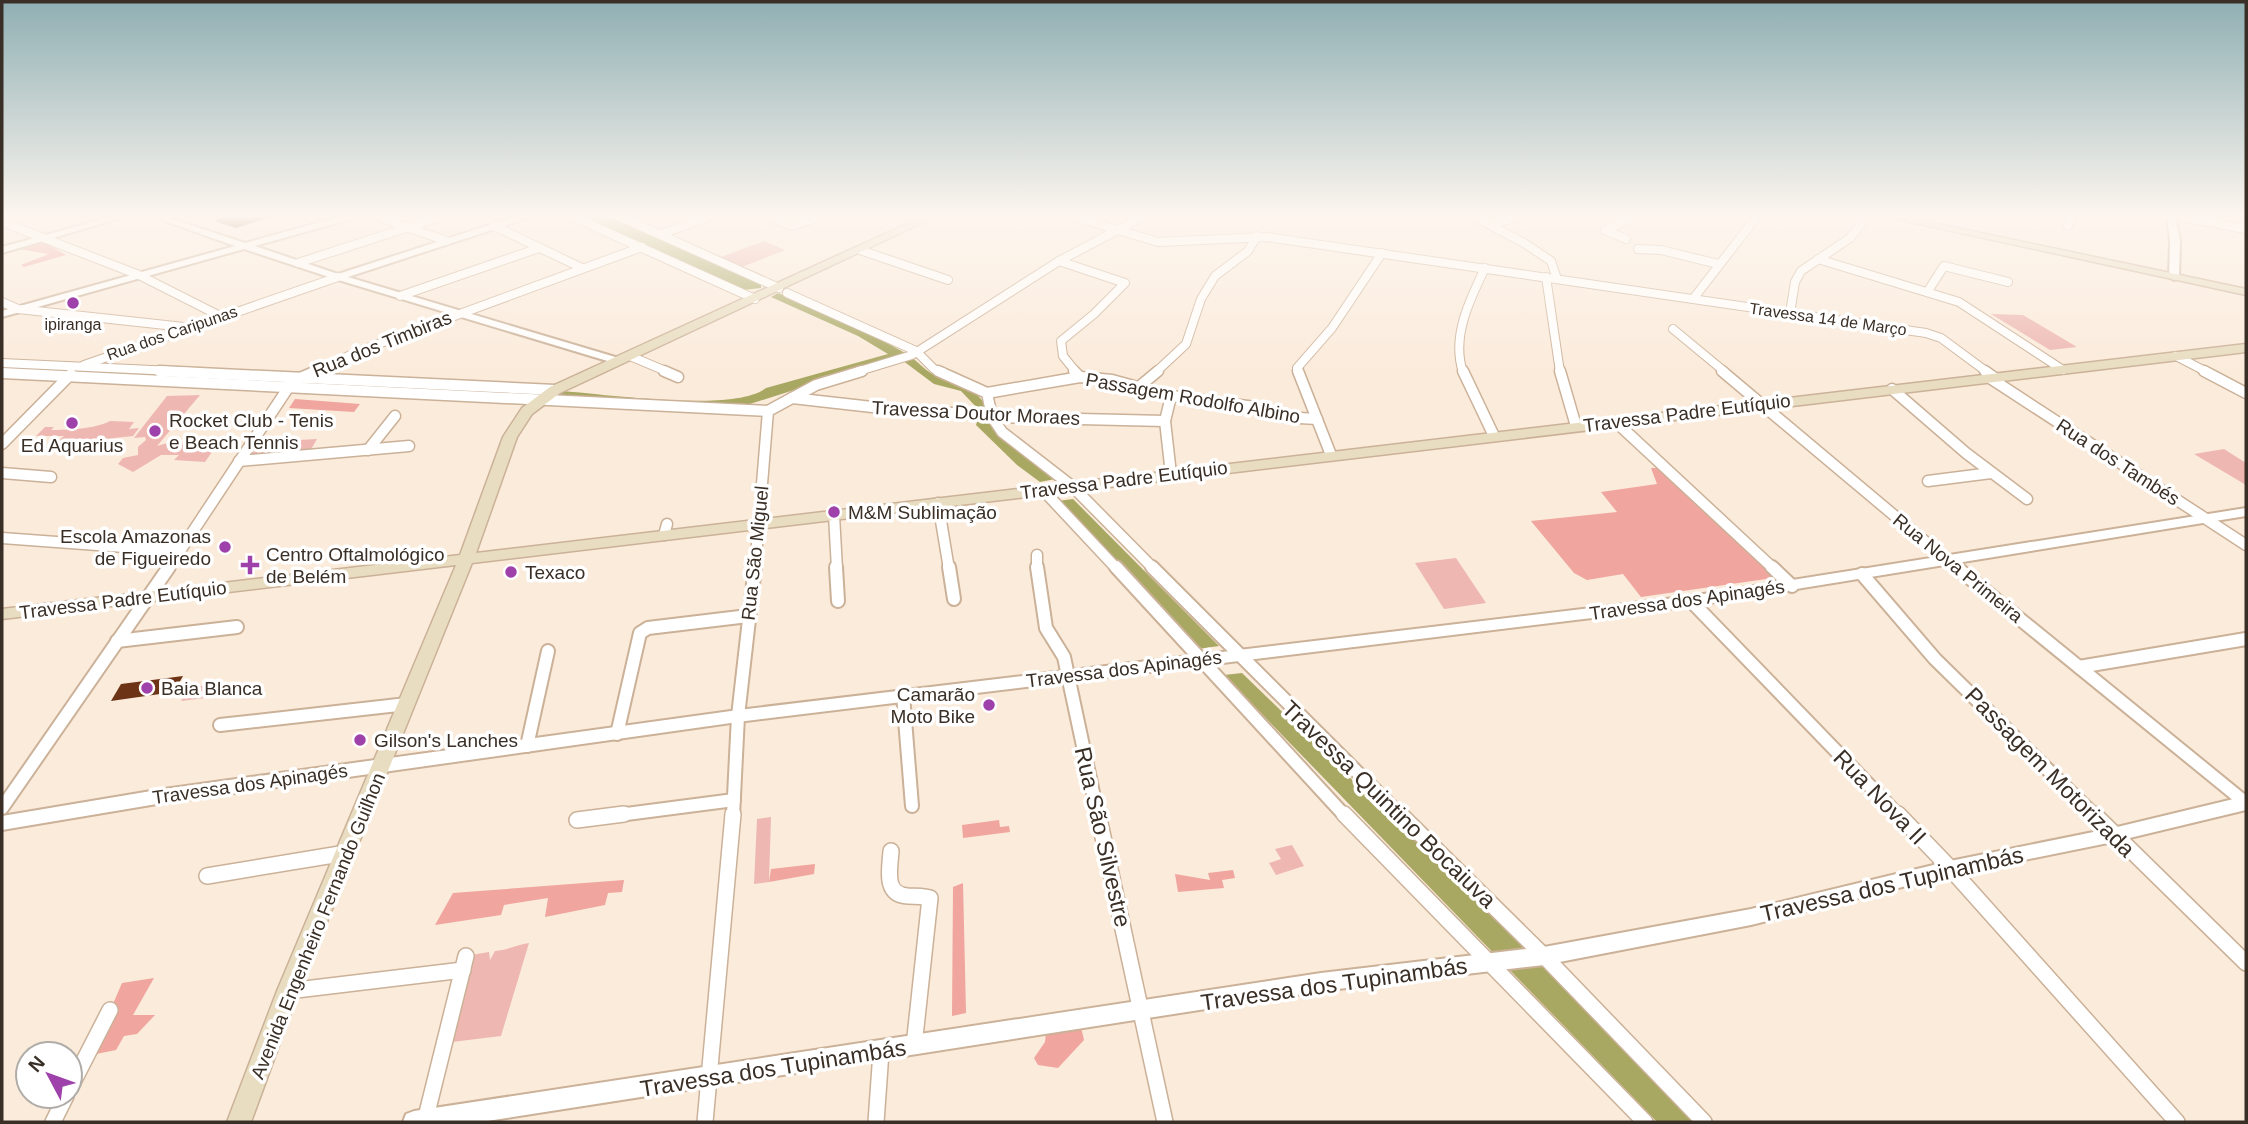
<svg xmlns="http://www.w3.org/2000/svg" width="2248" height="1124" font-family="Helvetica,sans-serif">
<rect width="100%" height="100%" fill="#fbebdb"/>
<!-- green -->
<g fill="#eeb7b2">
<polygon points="764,241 785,250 742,267 721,257"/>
<polygon points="1991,314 2023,315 2077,347 2050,350"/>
<polygon points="200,395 157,446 171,442 206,446 212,452 205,462 174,460 179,455 161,455 133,472 118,464 123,458 138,455 138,447 146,440 145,437 134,438 167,396"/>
<path d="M110,421L134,422L129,429L139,428L133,436L114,438L101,451L84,450L90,444H62L51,452H21L25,449L51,447L64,436H36L45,427H54L51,430C68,430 95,429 110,421Z"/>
<polygon points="317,439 309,453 248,457 264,442"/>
<polygon points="2224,449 2246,463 2246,485 2194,454"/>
<polygon points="1456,558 1486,603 1444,609 1415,563"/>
<polygon points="229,683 221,696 181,701 190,687"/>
<polygon points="771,817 769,882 754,884 757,819"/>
<polygon points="1292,845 1304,866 1276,875 1269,863 1281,859 1275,849"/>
<path d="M529,943L501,1036L452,1042L471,955L489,952L490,960L495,951C507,950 517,945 529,943Z"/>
</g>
<!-- forest -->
<g fill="#f0a59f">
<polygon points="44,242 66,255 24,267 21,265 49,254 19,249"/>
<polygon points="295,399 360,404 354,412 289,408"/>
<polygon points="1651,468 1659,468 1780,577 1641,597 1623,574 1587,580 1574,573 1531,521 1617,512 1601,492 1657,484"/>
<polygon points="999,820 1000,827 1009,826 1010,832 963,838 962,825"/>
<polygon points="815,864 814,874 769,882 771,869"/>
<polygon points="1233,870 1235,878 1222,880 1224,888 1178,892 1175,874 1210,880 1208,873"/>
<polygon points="624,880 622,892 608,893 605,905 545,917 548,898 504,905 501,915 435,925 453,893"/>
<polygon points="963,883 966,1013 952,1016 953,887"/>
<polygon points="154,978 133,1015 155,1015 137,1034 124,1036 116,1050 91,1055 122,983"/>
<polygon points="1081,1027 1084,1040 1058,1068 1038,1065 1034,1058 1045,1042 1046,1033"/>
</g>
<!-- water -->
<g fill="#a9a863">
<polygon points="578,215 606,215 761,285 761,288 743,290"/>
<path d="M778,293L848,322L907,354L821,377L794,390L734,409L550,400L562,391C605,394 734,413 766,388L888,354L858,336L771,297Z"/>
<path d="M911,357C918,362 924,369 932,374C955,389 977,382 989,413L979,410L961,391L934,384L902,360Z"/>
<polygon points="978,418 990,419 1055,479 1040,482 1017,465 976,425"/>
<polygon points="1073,499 1219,646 1198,649 1058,501"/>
<polygon points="1242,673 1527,949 1694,1122 1657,1122 1224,675"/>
</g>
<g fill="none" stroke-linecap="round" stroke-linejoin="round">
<!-- canal -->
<polygon fill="#a9a863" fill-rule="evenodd" points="514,390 555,392 560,395 555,398 510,395 509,393"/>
</g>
<!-- building -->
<g fill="#6c3316">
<polygon points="213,215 271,215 271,217 236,228 214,221 219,219"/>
<polygon points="183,676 174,692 111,701 121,684"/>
</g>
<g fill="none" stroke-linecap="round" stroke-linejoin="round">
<!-- minor-far3 casing -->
<g stroke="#cbb198" stroke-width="10">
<g id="minor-far3">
<polyline points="372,215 447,241"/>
<polyline points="569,215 755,299"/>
<polyline points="616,215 779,288"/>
<polyline points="764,215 792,226 824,215"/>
<polyline points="1068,215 1158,242 1267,237 1926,333 1941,338 1987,372"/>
<polyline points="1471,215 1524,243 1551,261 1557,279"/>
<polyline points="2171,215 2246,229"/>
<polyline points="2,222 139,275 220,316"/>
<polyline points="1492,225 1520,215"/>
<polyline points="494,226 582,268"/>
<polyline points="2068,226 2073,215"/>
<polyline points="661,234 714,215"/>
<polyline points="1626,239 1605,230 1639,215"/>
<polyline points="1638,249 1661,250 1718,264"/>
<polyline points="860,250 948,280"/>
<polyline points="1818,259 1959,302 2063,370"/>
<polyline points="1059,261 1125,283 1094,314 1061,341 1063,356 1076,372"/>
<polyline points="298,263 446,215"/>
<polyline points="1546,277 1560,372"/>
<polyline points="1928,291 1944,266 2008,282"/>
<polyline points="787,293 916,351 934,369 943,372"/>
<polyline points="400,296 539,248"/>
<polyline points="1693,299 1758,215"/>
<polyline points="2,302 18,309 184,327"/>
<polyline points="1790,313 1795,282 1801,271 1850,238 1868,215"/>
<polyline points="1673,329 1725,372"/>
<polyline points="630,356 668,372"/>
<polyline points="2176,356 2207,372"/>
<polyline points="2,363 195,372"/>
<polyline points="84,365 338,277"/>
<polyline points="312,372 362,350 642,247"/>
<polyline points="856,372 912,355 1059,261 1146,215"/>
<polyline points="1156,372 1186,344 1201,299 1215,276 1248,251 1257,236"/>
<polyline points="1299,372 1297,368 1332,328 1382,253"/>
<path d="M1463,372C1451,337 1470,299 1485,268"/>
</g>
</g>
<!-- minor-far2 casing -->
<g stroke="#cbb198" stroke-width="13">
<g id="minor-far2">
<polyline points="159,371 555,390"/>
<polyline points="664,371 678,377"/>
<polyline points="938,371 987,393 992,417 1002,432 1073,487 1154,569"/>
<polyline points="1074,371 1080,377"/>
<polyline points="1298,371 1331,455"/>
<polyline points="1463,371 1494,436"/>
<polyline points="1560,371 1576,426"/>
<polyline points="1722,371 1958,569"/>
<polyline points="1985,371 1995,378"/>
<polyline points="2204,371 2246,393"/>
<polyline points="2,373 768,411"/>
<polyline points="1990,378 2246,545"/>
<polyline points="1140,386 1158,371"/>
<polyline points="1892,389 1966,453 2027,499"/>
<polyline points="987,393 1080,377 1112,380 1171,396 1255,407 1282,417 1317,419"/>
<polyline points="1171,396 1165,421 1171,474"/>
<polyline points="792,398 899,410 988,415"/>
<polyline points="992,417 1165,421"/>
<polyline points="1617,423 1774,569"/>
<polyline points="2,444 71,374"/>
<polyline points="368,450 395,416"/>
<polyline points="239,461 409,446"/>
<polyline points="2,473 51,477"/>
<polyline points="1928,481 1991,473"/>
<polyline points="1043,490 1117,569"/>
<polyline points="938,503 949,569"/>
<polyline points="834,515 837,569"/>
<polyline points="664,535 667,524"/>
<polyline points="2,538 179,551"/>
<polyline points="1037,555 1037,569"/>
<polyline points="168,569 288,388 300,378 316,371"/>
<polyline points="755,569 768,411 816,385 862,371"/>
</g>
</g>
<!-- minor-far1 casing -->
<g stroke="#cbb198" stroke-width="16">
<g id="minor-far1">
<polyline points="836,567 838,601"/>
<polyline points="949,567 954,599"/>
<polyline points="1037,567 1046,628 1064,657 1098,816"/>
<polyline points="1116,567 1345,816"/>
<polyline points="1152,567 1401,816"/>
<polyline points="1772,567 1792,586"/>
<polyline points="1956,567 2246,803"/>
<polyline points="1862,574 1935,659 2095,816"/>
<polyline points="1691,601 1899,816"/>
<polyline points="117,641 237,627"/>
<polyline points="2079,667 2246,639"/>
<polyline points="903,695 912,806"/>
<polyline points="220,725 407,704"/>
<polyline points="617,734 640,633 648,628 748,616"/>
<polyline points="527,746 548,651"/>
<polyline points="2,808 169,567"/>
<polyline points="611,816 734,800"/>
<polyline points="733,816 738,716 755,567"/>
</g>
</g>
<!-- minor casing -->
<g stroke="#cbb198" stroke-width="18">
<g id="minor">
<polyline points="1098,814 1165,1122"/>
<polyline points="1344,814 1645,1122"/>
<polyline points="1400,814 1544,956 1704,1122"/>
<polyline points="1898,814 1950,868 2177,1122"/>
<polyline points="2094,814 2246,963"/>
<polyline points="577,820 624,814"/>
<path d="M891,851C890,868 883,895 908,896C916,896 922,896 930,898L914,1046"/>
<polyline points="207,876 346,853"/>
<polyline points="288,991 463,970"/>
<polyline points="70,1088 110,1010"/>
<polyline points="425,1121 466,956"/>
<polyline points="53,1122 66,1096"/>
<polyline points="705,1122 733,814"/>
<polyline points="876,1122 881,1052"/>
</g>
</g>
<!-- tertiary casing -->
<g stroke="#cbb198" stroke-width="4">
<g id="tertiary">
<polygon points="118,215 131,215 2,253 2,247"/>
<polygon points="148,215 160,215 245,243 346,215 359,215 358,217 255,246 338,274 520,215 532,215 531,217 348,277 622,359 624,361 622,363 614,363 335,279 244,249 2,317 2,311 235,246"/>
<polygon points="2167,215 2175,215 2180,241 2179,277 2174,280 2169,277 2170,241"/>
<polygon points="2246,508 2246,516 1691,606 738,722 157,804 2,830 2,816 157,790 738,710 1691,596"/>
<polygon points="2246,796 2246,810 2113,842 1950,875 1751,925 1544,965 1321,991 481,1122 403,1122 406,1114 414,1111 1321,973 1544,947 1751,909 1950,861 2113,828"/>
</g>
</g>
<!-- secondary casing -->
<g stroke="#cbb198" stroke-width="3">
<g id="secondary">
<polygon points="926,215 939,215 560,393 532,414 517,437 476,553 2246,344 2246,352 472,563 299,991 251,1122 227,1122 277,991 456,565 2,619 2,609 460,555 503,437 522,408 550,387"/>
<polygon points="1878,215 1896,215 2246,289 2246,295"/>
</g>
</g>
<!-- minor-far3 -->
<use href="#minor-far3" stroke="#fff" stroke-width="8"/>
<!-- minor-far2 -->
<use href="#minor-far2" stroke="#fff" stroke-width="10"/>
<!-- minor-far1 -->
<use href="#minor-far1" stroke="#fff" stroke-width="12"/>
<!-- minor -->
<use href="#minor" stroke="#fff" stroke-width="15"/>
<!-- tertiary -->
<use href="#tertiary" fill="#fff" fill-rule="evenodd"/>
<!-- secondary -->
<use href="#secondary" fill="#e8ddc0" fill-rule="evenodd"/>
<!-- minor-bridge casing -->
<g stroke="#cbb198" stroke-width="13" stroke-linecap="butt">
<polyline id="minor-bridge" points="988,415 993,416"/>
</g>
<!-- minor-bridge -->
<use href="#minor-bridge" stroke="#fff" stroke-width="10"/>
</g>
<!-- sky -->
<linearGradient id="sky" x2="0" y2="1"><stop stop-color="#8fafb3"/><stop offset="0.58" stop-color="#fdf6ef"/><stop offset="1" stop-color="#fdf6ef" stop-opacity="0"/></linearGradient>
<rect width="2248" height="372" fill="url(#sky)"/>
<!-- markers -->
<g fill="#9e41ab" stroke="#fff" stroke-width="2.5">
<circle cx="73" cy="303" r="7"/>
<circle cx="72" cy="423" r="7"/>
<circle cx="155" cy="431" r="7"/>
<circle cx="834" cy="512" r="7"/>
<circle cx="225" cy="547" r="7"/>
<path d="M246.5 554.5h7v7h7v7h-7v7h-7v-7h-7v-7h7z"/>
<circle cx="511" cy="572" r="7"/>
<circle cx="147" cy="688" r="7"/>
<circle cx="989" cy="705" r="7"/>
<circle cx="360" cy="740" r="7"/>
</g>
<g text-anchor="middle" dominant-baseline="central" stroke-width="7" stroke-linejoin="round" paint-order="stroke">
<!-- far-street labels -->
<g font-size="16" fill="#3a2f26" stroke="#fff">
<text transform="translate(1828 319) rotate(8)">Travessa 14 de Março</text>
<text transform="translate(172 333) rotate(-19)">Rua dos Caripunas</text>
</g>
<!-- far-poi labels -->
<g font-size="16" fill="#3a2f26" stroke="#fff">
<text x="73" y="324">ipiranga</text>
</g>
<!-- street labels -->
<g font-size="19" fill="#3a2f26" stroke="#fff">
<text transform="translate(382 344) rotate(-22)">Rua dos Timbiras</text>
<text transform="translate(1193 398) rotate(10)">Passagem Rodolfo Albino</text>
<text transform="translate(976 413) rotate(3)">Travessa Doutor Moraes</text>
<text transform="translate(1687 413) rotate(-7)">Travessa Padre Eutíquio</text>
<text transform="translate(2118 462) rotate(33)">Rua dos Tambés</text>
<text transform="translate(1124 480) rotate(-7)">Travessa Padre Eutíquio</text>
<text transform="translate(755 553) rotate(-84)">Rua São Miguel</text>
<text transform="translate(1958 568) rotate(39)">Rua Nova Primeira</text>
<text transform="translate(123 600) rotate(-7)">Travessa Padre Eutíquio</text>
<text transform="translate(1687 600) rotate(-8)">Travessa dos Apinagés</text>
<text transform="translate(1124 669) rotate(-7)">Travessa dos Apinagés</text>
<text transform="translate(250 784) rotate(-8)">Travessa dos Apinagés</text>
<text transform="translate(318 926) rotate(-68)">Avenida Engenheiro Fernando Guilhon</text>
</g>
<!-- poi labels -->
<g font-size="19" fill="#3a2f26" stroke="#fff" text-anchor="start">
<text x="169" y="420">Rocket Club - Tenis<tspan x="169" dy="22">e Beach Tennis</tspan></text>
<text x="72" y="445" text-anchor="middle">Ed Aquarius</text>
<text x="848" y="512">M&amp;M Sublimação</text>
<text x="211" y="536" text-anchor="end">Escola Amazonas<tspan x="211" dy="22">de Figueiredo</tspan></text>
<text x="266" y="554">Centro Oftalmológico<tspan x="266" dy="22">de Belém</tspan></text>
<text x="525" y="572">Texaco</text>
<text x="161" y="688">Baia Blanca</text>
<text x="975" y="694" text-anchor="end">Camarão<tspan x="975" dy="22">Moto Bike</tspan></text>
<text x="374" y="740">Gilson's Lanches</text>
</g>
<!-- near-street labels -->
<g font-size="23" fill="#3a2f26" stroke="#fff">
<text transform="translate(2050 772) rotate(45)">Passagem Motorizada</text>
<text transform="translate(1880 797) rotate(46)">Rua Nova II</text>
<text transform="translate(1389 804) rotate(44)">Travessa Quintino Bocaiuva</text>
<text transform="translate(1103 837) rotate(77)">Rua São Silvestre</text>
<text transform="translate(1892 884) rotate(-13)">Travessa dos Tupinambás</text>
<text transform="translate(1334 984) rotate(-8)">Travessa dos Tupinambás</text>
<text transform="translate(773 1068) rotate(-9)">Travessa dos Tupinambás</text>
</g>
</g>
<!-- border -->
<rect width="2248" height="1124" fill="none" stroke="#3a2f26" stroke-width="7"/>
<!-- north arrow -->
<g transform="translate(49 1075) rotate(311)"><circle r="33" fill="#ffffff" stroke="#b0aca8" stroke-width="2"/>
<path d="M0-5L12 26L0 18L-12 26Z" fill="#9e41ab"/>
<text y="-10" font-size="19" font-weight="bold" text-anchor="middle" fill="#3a2f26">N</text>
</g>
</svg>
